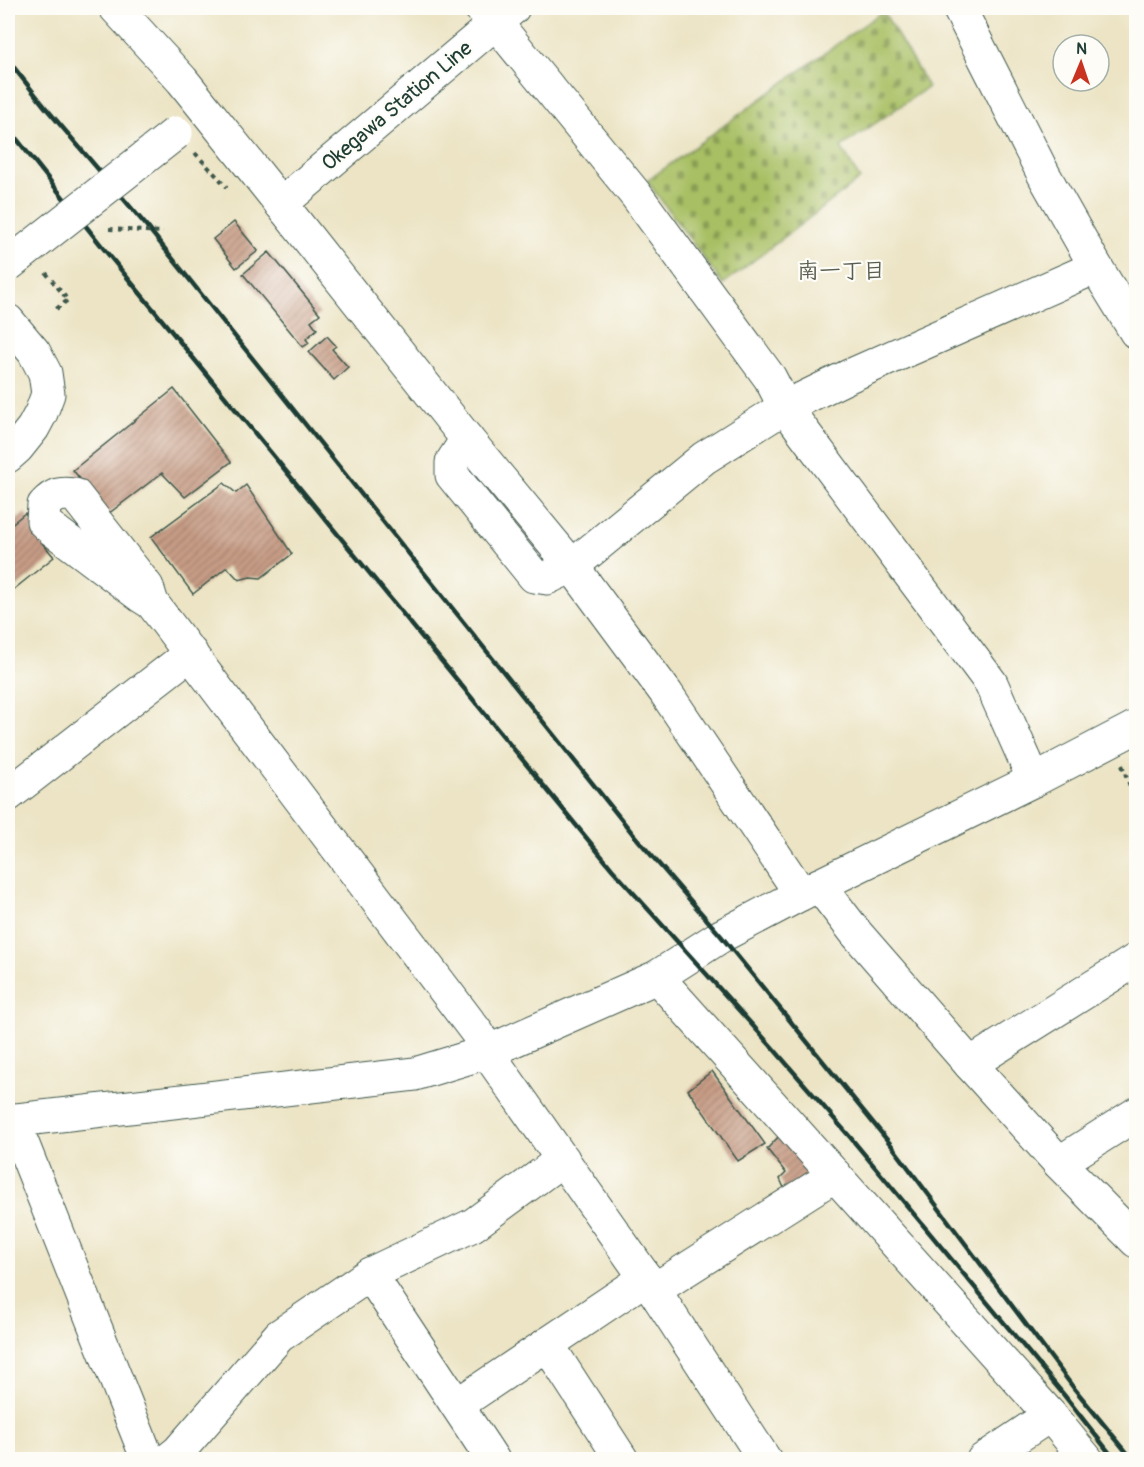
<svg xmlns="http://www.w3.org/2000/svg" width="1144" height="1467" font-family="Pangolin,'Klee One',sans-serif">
<defs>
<pattern id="cemetery-stones" width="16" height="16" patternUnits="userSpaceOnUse" patternTransform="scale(1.5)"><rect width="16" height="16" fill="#a8bf64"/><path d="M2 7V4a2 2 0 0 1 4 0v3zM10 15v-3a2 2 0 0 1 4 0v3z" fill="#889c53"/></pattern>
<pattern id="building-hatch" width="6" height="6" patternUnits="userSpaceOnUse" patternTransform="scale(1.5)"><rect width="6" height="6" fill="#c79c85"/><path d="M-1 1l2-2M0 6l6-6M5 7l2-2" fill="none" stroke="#a1806e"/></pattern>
</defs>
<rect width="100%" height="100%" fill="#fdfcf7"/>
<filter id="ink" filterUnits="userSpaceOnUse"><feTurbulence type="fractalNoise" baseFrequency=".0167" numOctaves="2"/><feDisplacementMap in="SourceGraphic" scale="12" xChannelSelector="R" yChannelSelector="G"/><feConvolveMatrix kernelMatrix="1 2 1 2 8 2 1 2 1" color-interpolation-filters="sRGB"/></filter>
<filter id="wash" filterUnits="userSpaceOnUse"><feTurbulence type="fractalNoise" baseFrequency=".008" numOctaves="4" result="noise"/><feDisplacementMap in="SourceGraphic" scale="24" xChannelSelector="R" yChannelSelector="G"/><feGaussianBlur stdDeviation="1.35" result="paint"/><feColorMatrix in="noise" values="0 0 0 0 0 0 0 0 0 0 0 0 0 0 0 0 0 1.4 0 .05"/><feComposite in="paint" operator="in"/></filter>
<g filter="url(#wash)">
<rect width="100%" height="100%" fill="#ece4c5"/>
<!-- cemetery -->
<polygon fill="url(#cemetery-stones)" stroke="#647e4c" stroke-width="1.5" points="883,11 928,87 841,147 860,179 723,284 647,181"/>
<g id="blocks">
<!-- building -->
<g fill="url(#building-hatch)">
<polygon points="234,222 258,251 236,268 213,239"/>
<polygon points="269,252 320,314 311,321 317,329 306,339 309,343 303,347 243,274"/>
<polygon points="327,336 336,346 332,349 348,367 334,380 309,352"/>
<polygon points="174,389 231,462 185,497 162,473 108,514 73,470"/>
<polygon points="224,483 236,493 246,485 292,554 261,578 250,577 239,580 227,567 193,594 151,537"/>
<polygon points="25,513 36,528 32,531 54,557 8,594 8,527"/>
<polygon points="712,1071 765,1144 738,1161 688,1090"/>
<polygon points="782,1133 814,1174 785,1190 780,1179 786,1173 767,1149"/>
</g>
</g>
</g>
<g filter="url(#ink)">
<use href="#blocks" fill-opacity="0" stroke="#3e564a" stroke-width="1.5"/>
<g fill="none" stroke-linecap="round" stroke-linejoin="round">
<!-- minor casing -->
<g stroke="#3e564a" stroke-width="35">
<g id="minor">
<polyline points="116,8 182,80 270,190 467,439 572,566 666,693 801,894"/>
<polyline points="481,8 495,22 636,195 770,378 785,407 991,683 1034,780"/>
<polyline points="959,8 1045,177 1096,267 1136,332"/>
<polyline points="8,321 34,352 45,373 48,394 41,413 33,428 17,448 8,456"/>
<polyline points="467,439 452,462 452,475 534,576 547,578 572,566 704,458 785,407 849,376 1096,267"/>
<path d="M152,603L141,596L48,526L43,521L44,505C54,494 60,493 75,495L147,587L152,603L478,1034L487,1052L654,1290L765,1460"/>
<polyline points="8,795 191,653"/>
<polyline points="819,885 856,933 970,1064 1063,1167 1136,1241"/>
<polyline points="657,977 1050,1415 1087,1460"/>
<polyline points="970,1064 1136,960"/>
<polyline points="13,1120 148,1460"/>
<polyline points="8,1121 415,1074 487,1052 657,977 721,936 801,894 1034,780 1136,727"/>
<polyline points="1059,1163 1136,1114"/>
<polyline points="370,1274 493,1460"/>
<polyline points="654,1290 835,1175"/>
<polyline points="547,1344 622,1460"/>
<polyline points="457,1405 646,1278"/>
<polyline points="168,1460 178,1452 279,1336 370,1274 473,1225 563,1159"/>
<polyline points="983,1460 1050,1415"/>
</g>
</g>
<!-- major casing -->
<g stroke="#3e564a" stroke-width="35">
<polyline id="major" points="281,204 513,8"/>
</g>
<!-- path -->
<g stroke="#3e564a" stroke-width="4" stroke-dasharray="4.5 4.5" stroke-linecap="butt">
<polyline points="195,153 227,187"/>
<polyline points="46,273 68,300 55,310"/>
<polyline points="1122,765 1136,802"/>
</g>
<!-- minor -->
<use href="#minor" stroke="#fff" stroke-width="33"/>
<!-- major -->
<use href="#major" stroke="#fff" stroke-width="33"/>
<!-- rail -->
<g stroke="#1f3d34" stroke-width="4.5">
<polyline points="8,60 45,107 145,224 633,834 721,936 892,1146 1073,1387 1133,1460"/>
<polyline points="8,128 108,254 612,869 772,1047 850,1137 1064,1395 1115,1460"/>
</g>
<!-- minor-bridge casing -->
<g stroke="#3e564a" stroke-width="35" stroke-linecap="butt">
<polyline id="minor-bridge" points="8,265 176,133"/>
</g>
<!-- path-bridge -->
<polyline stroke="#3e564a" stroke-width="4" stroke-dasharray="4.5 4.5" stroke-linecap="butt" points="109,229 163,232"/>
<!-- minor-bridge -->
<use href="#minor-bridge" stroke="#fff" stroke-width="33"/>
</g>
</g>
<g text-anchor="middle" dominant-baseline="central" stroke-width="4.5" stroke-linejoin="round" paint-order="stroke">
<!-- street labels -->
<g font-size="21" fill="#1f3d34" stroke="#fdfcf7">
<text transform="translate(397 106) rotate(-40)">Okegawa Station Line</text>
</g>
<!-- neighbourhood labels -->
<g font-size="22" font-weight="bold" fill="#5a5e50" stroke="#fdfcf7">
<text x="841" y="271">南一丁目</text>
</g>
</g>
<!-- margin -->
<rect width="1144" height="1467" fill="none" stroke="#fdfcf7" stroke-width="30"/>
<!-- north arrow -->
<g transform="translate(1081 63) rotate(2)"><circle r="28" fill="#fdfcf7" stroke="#a4b0a9" stroke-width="1.5"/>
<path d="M0-4.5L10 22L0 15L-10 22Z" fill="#c8321e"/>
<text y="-9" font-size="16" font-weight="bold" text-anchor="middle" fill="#1f3d34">N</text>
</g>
</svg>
